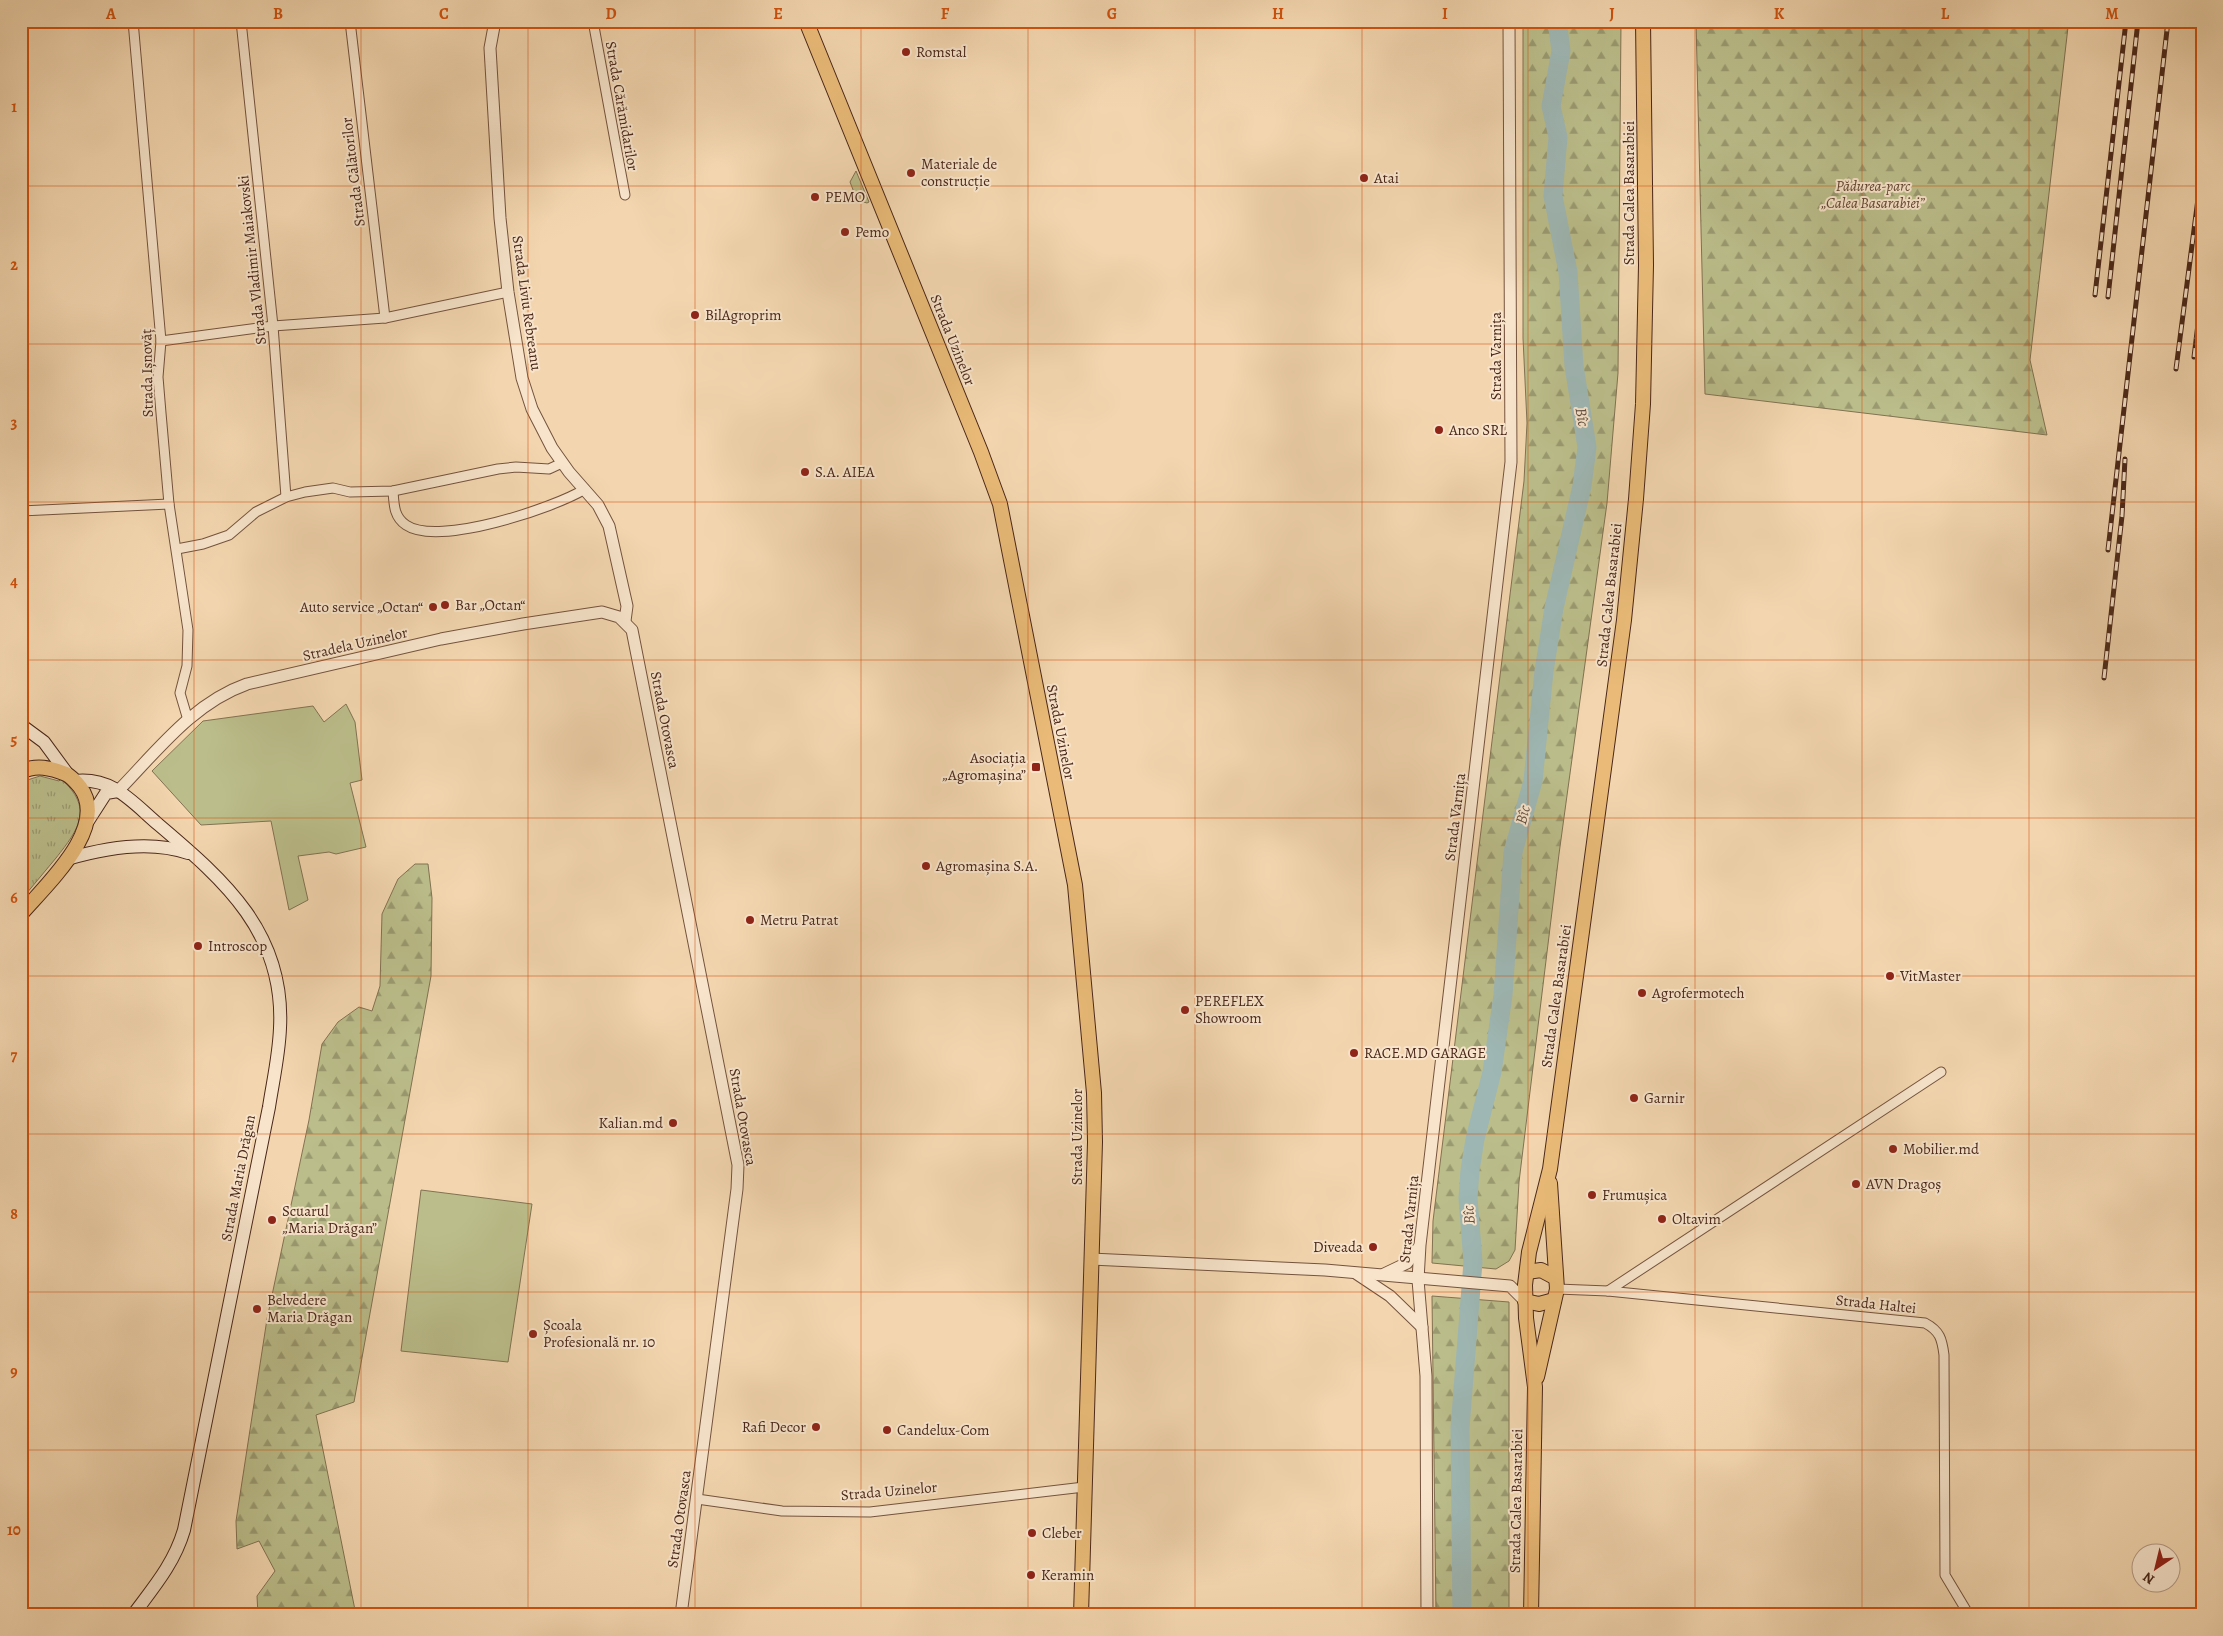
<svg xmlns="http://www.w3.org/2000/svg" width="2223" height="1636" font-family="Alegreya,serif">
<defs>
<pattern id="grass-tufts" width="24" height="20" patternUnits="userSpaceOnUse" patternTransform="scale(1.25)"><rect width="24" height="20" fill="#bbbe8b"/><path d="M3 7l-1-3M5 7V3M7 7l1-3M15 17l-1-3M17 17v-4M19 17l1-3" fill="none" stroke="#9a9a71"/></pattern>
<pattern id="forest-firs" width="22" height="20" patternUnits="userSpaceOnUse" patternTransform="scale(1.25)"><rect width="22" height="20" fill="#bbbe8b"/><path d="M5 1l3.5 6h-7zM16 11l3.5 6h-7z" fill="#9a9a71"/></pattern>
</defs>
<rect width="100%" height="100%" fill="#f3d6af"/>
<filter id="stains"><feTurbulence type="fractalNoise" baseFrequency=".004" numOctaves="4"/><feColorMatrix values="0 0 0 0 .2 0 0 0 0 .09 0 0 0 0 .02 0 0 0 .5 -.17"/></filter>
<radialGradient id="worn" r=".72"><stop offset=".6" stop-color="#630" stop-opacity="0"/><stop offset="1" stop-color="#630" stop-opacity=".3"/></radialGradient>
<!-- grass -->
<g fill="url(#grass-tufts)" stroke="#827252">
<polygon points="856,171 869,202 867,203 857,200 850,182"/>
<path d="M40,776L59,781L61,779C94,808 79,829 56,858C44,872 33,886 21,900V782Z"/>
</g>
<!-- forest -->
<g fill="url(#forest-firs)" stroke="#827252">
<polygon points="1523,21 1621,21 1618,373 1607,503 1559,854 1519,1182 1515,1250 1509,1261 1496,1269 1432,1263 1433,1221 1524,481 1527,423 1523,338"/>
<polygon points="1696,21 2065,23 2068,27 2030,360 2047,435 1705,394"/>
<polygon points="415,864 428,864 432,898 431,976 354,1402 316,1415 356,1615 258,1615 257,1596 275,1571 259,1541 237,1549 236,1521 267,1319 309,1120 322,1044 338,1022 359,1007 372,1011 380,986 382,914 398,879"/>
<polygon points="1432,1296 1509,1302 1509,1615 1436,1615"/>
</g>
<!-- garden -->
<g fill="#bbbe8b" stroke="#827252">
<polygon points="346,704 355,722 362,780 350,783 366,847 336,854 329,852 298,856 308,900 289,910 271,821 201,825 152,771 203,721 313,706 324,722"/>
<polygon points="421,1190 532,1204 508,1362 401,1351"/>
</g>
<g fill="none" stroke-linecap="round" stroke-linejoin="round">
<!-- river -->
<polyline stroke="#9eb7b4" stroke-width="19" points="1462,1615 1460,1428 1473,1262 1468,1198 1470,1170 1475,1139 1492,1072 1503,995 1513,852 1533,781 1544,671 1554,608 1582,486 1587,447 1574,366 1568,272 1553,196 1558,137 1551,106 1561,51 1557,21"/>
<!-- minor casing -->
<g stroke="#74533e" stroke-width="11">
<g id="minor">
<polyline points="133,21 161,341 158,377 161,413 169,504 188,630 187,666 180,693 188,720"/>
<polyline points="241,21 273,326 286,497"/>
<polyline points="350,21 385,318"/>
<polyline points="593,21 625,195"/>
<polyline points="161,341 273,326 385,318 508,292"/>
<path d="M393,491C394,505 394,517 406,525C438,547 554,508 585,489"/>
<polyline points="21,511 169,504"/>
<polyline points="177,549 203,544 229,535 256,512 286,497 305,492 333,488 350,492 393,491 498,469 516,467 549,469 562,463"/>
<path d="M1557,1289L1608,1291L1925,1323C1940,1331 1942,1339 1944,1355L1945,1575L1969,1615"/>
<polyline points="1608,1291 1941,1072"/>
<polyline points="697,1499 782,1511 870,1512 1084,1487"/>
</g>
</g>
<!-- tertiary casing -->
<g stroke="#74533e" stroke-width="13">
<g id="tertiary">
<polyline points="495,21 490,48 500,218 508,292 522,378 532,409 552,448 569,472 598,505 609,526 627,606 625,621"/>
<path d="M118,791C157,751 193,703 247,684L441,639L523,624L602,612L619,617L632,630L738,1165L737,1189L681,1615"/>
<polyline points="1091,1259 1325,1270 1510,1286 1525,1301"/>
<polyline points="1357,1274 1390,1296 1422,1327"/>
<polyline points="1384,1274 1407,1263 1419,1247"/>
<polyline points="1427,1615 1426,1376 1418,1280 1420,1245 1511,462 1509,21"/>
</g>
</g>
<!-- secondary casing -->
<g stroke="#4a2719" stroke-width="14">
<g id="secondary">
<polyline points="21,725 44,742 69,776"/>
<path d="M75,781C113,777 132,802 159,825C225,881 285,933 280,1028C279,1055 273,1081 269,1107L184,1530C174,1564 153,1588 133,1615"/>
<polyline points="88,821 106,793 118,791"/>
<path d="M67,859C104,848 151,840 188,853"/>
</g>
</g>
<!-- primary casing -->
<g stroke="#4a2719" stroke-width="16">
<g id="primary">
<polyline points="806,21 981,452 1000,504 1075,885 1094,1093 1095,1142 1081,1615"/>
<path d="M21,772C36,764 51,768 66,774C72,777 76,782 80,787C110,827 46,885 21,914"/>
<polyline points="1527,1272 1541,1270 1556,1278"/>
<polyline points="1525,1301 1539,1304 1554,1300"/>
<polyline points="1537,1377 1557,1289 1550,1183"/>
<polyline points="1531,1615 1535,1387 1526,1318 1525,1285 1529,1252 1550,1169 1624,620 1636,499 1643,404 1646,265 1643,21"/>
</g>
</g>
<!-- minor -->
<use href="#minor" stroke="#f7e4cb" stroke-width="9"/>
<!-- tertiary -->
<use href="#tertiary" stroke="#f7e4cb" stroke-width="11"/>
<!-- secondary -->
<use href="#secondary" stroke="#f7e4cb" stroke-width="12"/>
<!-- primary -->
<use href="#primary" stroke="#eabb78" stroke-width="14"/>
<!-- rail casing -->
<g stroke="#4a2719" stroke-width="5">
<g id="rail">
<polyline points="2095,295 2126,21"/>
<polyline points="2108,297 2138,21"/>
<polyline points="2194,357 2202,291"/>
<polyline points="2176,369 2202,168"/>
<polyline points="2108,550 2168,21"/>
<polyline points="2104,678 2122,516 2125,459"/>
</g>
</g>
<!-- rail -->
<use href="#rail" stroke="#f7e4cb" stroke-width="3" stroke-dasharray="9" stroke-linecap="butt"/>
</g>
<!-- grid -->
<path fill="none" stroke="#d0520e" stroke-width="1" stroke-opacity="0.55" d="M194,21V1615M361,21V1615M528,21V1615M695,21V1615M861,21V1615M1028,21V1615M1195,21V1615M1362,21V1615M1528,21V1615M1695,21V1615M1862,21V1615M2029,21V1615M21,186H2202M21,344H2202M21,502H2202M21,660H2202M21,818H2202M21,976H2202M21,1134H2202M21,1292H2202M21,1450H2202"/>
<!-- markers -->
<g fill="#8f2418" stroke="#f7e4cb" stroke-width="2">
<circle cx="906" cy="52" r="5"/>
<circle cx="911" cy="173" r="5"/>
<circle cx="1364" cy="178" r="5"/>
<circle cx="815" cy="197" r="5"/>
<circle cx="845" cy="232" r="5"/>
<circle cx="695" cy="315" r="5"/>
<circle cx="1439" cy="430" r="5"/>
<circle cx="805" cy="472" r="5"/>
<circle cx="445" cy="605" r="5"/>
<circle cx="433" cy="607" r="5"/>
<rect x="1031" y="762" width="10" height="10" rx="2.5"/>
<circle cx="926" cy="866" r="5"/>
<circle cx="750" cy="920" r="5"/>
<circle cx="198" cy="946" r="5"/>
<circle cx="1890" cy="976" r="5"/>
<circle cx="1642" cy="993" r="5"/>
<circle cx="1185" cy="1010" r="5"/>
<circle cx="1354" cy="1053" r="5"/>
<circle cx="1634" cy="1098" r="5"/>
<circle cx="673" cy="1123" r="5"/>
<circle cx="1893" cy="1149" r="5"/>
<circle cx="1856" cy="1184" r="5"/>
<circle cx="1592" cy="1195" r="5"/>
<circle cx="1662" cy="1219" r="5"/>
<circle cx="272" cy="1220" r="5"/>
<circle cx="1373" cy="1247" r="5"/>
<circle cx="257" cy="1309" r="5"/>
<circle cx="533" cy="1334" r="5"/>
<circle cx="816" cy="1427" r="5"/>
<circle cx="887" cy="1430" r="5"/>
<circle cx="1032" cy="1533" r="5"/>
<circle cx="1031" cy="1575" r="5"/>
</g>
<g text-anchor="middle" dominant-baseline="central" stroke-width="4" stroke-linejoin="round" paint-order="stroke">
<!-- poi labels -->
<g font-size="15" fill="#4a2719" stroke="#f7e4cb" text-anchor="start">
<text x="916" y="52">Romstal</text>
<text x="921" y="164">Materiale de<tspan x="921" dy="17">construcție</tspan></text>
<text x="1374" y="178">Atai</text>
<text x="825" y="197">PEMO</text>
<text x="855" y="232">Pemo</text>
<text x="705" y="315">BilAgroprim</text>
<text x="1449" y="430">Anco SRL</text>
<text x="815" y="472">S.A. AIEA</text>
<text x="455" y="605">Bar „Octan“</text>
<text x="423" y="607" text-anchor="end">Auto service „Octan“</text>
<text x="1026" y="758" text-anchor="end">Asociația<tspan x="1026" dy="17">„Agromașina”</tspan></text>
<text x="936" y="866">Agromașina S.A.</text>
<text x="760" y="920">Metru Patrat</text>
<text x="208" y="946">Introscop</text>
<text x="1900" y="976">VitMaster</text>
<text x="1652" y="993">Agrofermotech</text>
<text x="1195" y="1001">PEREFLEX<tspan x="1195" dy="17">Showroom</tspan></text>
<text x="1364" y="1053">RACE.MD GARAGE</text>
<text x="1644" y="1098">Garnir</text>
<text x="663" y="1123" text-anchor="end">Kalian.md</text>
<text x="1903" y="1149">Mobilier.md</text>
<text x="1866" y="1184">AVN Dragoș</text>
<text x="1602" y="1195">Frumușica</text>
<text x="282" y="1211">Scuarul<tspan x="282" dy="17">„Maria Drăgan”</tspan></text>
<text x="1672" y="1219">Oltavim</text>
<text x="1363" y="1247" text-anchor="end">Diveada</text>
<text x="267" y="1300">Belvedere<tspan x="267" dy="17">Maria Drăgan</tspan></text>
<text x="543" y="1325">Școala<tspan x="543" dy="17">Profesională nr. 10</tspan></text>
<text x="806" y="1427" text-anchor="end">Rafi Decor</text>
<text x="897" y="1430">Candelux-Com</text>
<text x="1042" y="1533">Cleber</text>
<text x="1041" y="1575">Keramin</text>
</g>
<!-- street labels -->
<g font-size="15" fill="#4a2719" stroke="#f7e4cb">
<text transform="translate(622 106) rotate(80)">Strada Cărămidarilor</text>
<text transform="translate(353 172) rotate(-97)">Strada Călătorilor</text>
<text transform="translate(1629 193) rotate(-90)">Strada Calea Basarabiei</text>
<text transform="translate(252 260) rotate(-96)">Strada Vladimir Maiakovski</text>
<text transform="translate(527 303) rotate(82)">Strada Liviu Rebreanu</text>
<text transform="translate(953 340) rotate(68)">Strada Uzinelor</text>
<text transform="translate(1496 356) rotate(-90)">Strada Varnița</text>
<text transform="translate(147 373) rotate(-91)">Strada Ișnovăț</text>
<text transform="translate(1609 595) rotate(-84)">Strada Calea Basarabiei</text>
<text transform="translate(355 644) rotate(-13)">Stradela Uzinelor</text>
<text transform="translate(665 720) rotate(79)">Strada Otovasca</text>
<text transform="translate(1061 732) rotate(79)">Strada Uzinelor</text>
<text transform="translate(1455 817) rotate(-83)">Strada Varnița</text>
<text transform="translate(1556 996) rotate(-82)">Strada Calea Basarabiei</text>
<text transform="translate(743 1117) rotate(80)">Strada Otovasca</text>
<text transform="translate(1077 1137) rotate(-90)">Strada Uzinelor</text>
<text transform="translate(238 1178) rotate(-79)">Strada Maria Drăgan</text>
<text transform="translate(1409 1219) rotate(-84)">Strada Varnița</text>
<text transform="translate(1876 1304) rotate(6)">Strada Haltei</text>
<text transform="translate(889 1491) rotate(-5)">Strada Uzinelor</text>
<text transform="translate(1516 1501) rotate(-89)">Strada Calea Basarabiei</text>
<text transform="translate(679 1519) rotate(-82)">Strada Otovasca</text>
</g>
<!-- park labels -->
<g font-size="15" font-style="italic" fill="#614530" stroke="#f7e4cb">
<text x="1873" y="186">Pădurea-parc<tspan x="1873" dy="17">„Calea Basarabiei”</tspan></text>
</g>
<!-- water labels -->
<g font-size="16" font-style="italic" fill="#5f4b40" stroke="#f7e4cb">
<text transform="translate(1582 417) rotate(81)">Bîc</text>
<text transform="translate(1523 815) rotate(-75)">Bîc</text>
<text transform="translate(1469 1215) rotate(-94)">Bîc</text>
</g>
</g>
<!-- margin -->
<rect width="2223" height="1636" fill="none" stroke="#f3d6af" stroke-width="55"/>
<!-- north arrow -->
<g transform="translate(2156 1568) rotate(215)"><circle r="24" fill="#f7e4cb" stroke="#b29884"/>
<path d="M0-4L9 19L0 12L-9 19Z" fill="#8f2418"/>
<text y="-8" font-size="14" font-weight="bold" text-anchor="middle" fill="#4a2719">N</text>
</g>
<rect x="28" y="28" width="2168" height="1580" fill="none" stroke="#d0520e" stroke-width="2"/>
<g font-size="16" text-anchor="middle" font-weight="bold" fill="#d0520e">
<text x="111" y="19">A</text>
<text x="278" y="19">B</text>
<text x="444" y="19">C</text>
<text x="611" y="19">D</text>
<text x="778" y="19">E</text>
<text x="945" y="19">F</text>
<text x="1112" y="19">G</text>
<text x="1278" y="19">H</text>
<text x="1445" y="19">I</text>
<text x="1612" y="19">J</text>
<text x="1779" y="19">K</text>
<text x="1945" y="19">L</text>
<text x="2112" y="19">M</text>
<text x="14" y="112">1</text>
<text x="14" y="270">2</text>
<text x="14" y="428">3</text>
<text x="14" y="587">4</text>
<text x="14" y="745">5</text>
<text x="14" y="903">6</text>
<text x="14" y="1061">7</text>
<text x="14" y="1219">8</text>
<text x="14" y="1377">9</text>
<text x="14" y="1535">10</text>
</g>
<rect width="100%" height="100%" filter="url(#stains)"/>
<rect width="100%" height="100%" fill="url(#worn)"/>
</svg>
